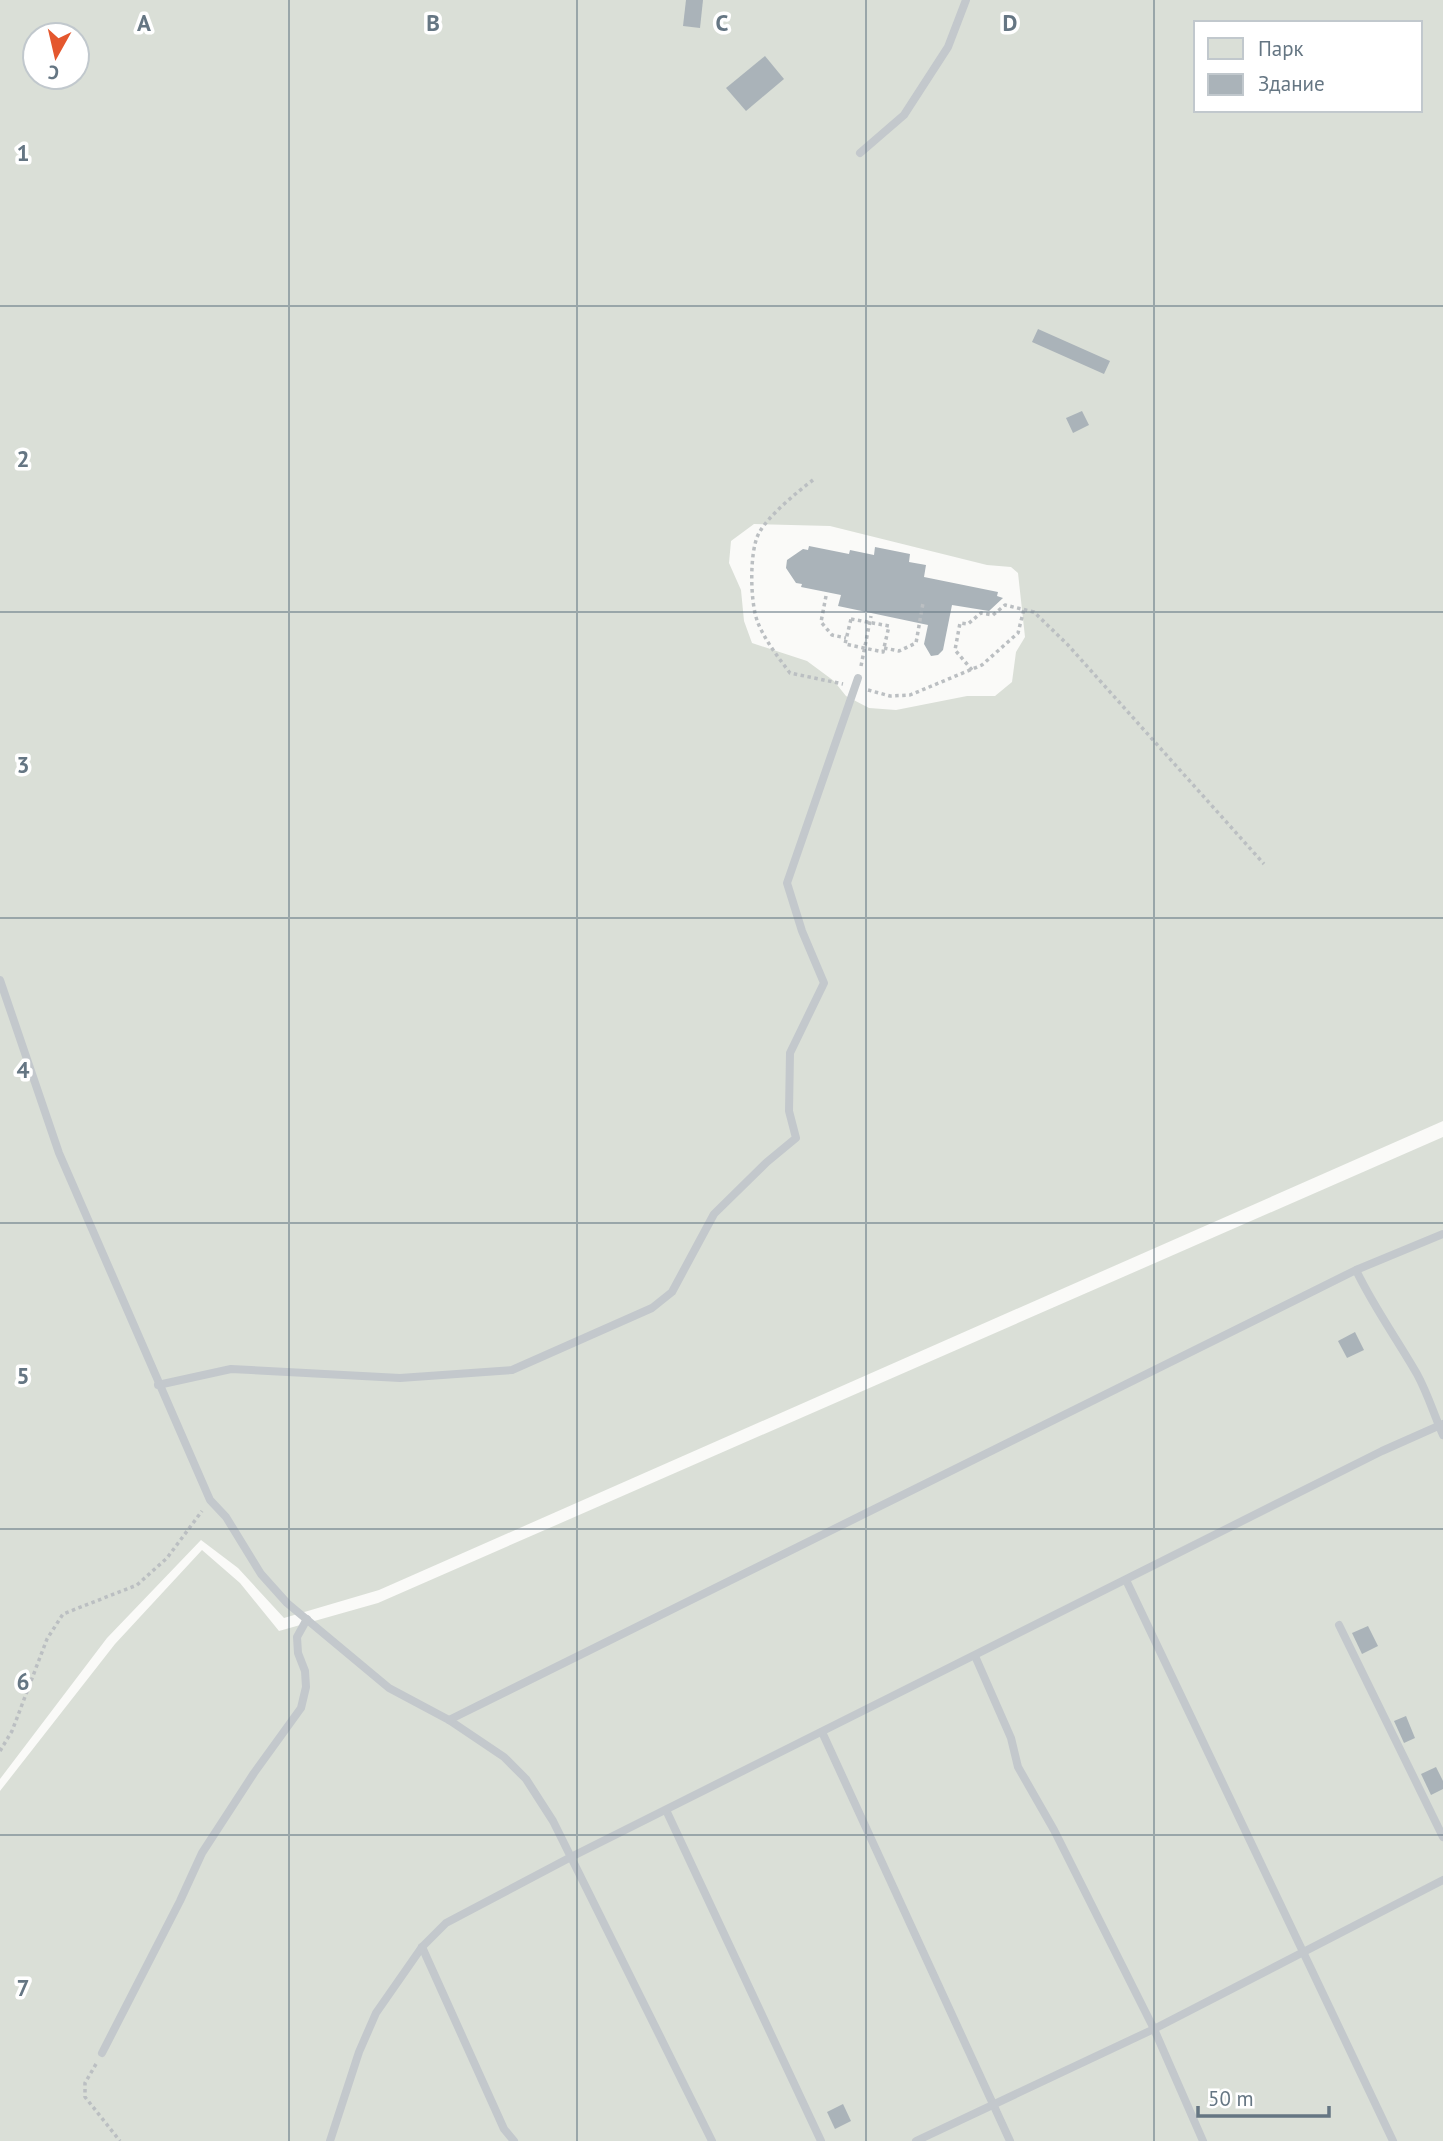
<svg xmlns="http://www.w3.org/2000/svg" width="1443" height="2141" font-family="'PT Sans',sans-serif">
<rect width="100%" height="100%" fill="#fafaf8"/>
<!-- green -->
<g fill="#dadfd7" fill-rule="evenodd">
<path d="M0,0H1443V1121L379,1590L284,1618L238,1568L201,1540L107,1638L0,1779ZM1196,23H1420V110H1196ZM35,35H77V77H35ZM754,524L830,526L987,565L1011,567L1018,573L1025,637L1016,652L1012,682L995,696H967L896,710L869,708L846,696L834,681L807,661L752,643L744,621L741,590L729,563L731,541Z"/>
<polygon points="1443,1137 1443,2141 0,2141 0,1791 115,1644 202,1550 240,1583 279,1631 378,1603"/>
</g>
<!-- building -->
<g fill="#aab3b9">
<polygon points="686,0 703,0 700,28 683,26"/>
<polygon points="765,56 784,79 746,111 726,88"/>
<polygon points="1038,329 1110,361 1104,374 1032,342"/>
<polygon points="1082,411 1089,425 1073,433 1066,418"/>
<polygon points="809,546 849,554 850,550 874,555 875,547 910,554 909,562 926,565 924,577 998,592 997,596 1003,598 989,611 952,605 943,650 938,655 931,656 924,644 928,625 838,606 841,595 801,587 802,584 796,583 786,568 787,560 803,549 808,550"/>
<polygon points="1355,1332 1364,1350 1347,1358 1338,1341"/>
<polygon points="1368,1626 1378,1646 1362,1654 1352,1633"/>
<polygon points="1406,1716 1415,1738 1404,1743 1394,1721"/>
<polygon points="1436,1767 1443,1781 1443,1789 1431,1795 1421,1774"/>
<polygon points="843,2104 851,2121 835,2129 827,2112"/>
</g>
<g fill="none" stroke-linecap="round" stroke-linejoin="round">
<!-- path -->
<g stroke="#bbbfc2" stroke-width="3.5" stroke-dasharray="3.5 3.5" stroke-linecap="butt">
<path d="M813,480C797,492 768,516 759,533C749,551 750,604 758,623C766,642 778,657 790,673L843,684"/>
<polyline points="826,596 821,622 832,635 846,638"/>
<polygon points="851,619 889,626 883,652 845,644"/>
<polyline points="884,648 899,651 916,643 923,603"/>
<polyline points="861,666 871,616"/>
<polyline points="972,670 955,650 960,623 968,624 981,613 993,615 1005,605 1034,612 1068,645 1264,864"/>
<polyline points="868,690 890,696 910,695 982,665 1018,633 1024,609"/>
<polyline points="0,1751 12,1731 47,1639 63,1614 137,1585 167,1558 202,1511"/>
<polyline points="96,2064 85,2083 85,2097 120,2141"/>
</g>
<!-- lane -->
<g stroke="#c3c8cc" stroke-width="8">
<polyline points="860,153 904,115 948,47 966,0"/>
<polyline points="0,980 59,1153 210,1500 226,1517 261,1574 287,1603 389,1688 449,1720 504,1757 526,1779 553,1821 712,2141"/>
<path d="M1356,1270C1373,1306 1397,1339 1417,1374C1428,1394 1434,1415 1443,1435"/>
<polyline points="158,1385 231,1369 400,1378 512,1370 652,1308 672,1292 714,1214 767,1162 796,1138 789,1111 790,1053 824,983 802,931 787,883 858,678"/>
<polyline points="1126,1580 1393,2141"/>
<polyline points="1339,1625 1443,1837"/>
<polyline points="975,1656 1011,1738 1018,1767 1054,1830 1154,2029 1203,2141"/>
<polyline points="449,1720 1356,1270 1443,1234"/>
<polyline points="822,1732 1010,2141"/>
<polyline points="666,1810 821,2141"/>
<polyline points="422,1947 504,2129 514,2141"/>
<polyline points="102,2053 180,1901 202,1853 254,1773 301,1708 306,1687 305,1671 298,1653 297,1637 307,1619"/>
<polyline points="330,2141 359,2052 376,2013 422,1947 446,1923 571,1857 1382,1451 1443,1424"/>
<polyline points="916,2141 1154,2029 1443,1880"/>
</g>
</g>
<!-- grid -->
<path fill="none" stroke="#657683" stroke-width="2" stroke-opacity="0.55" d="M289,0V2141M577,0V2141M866,0V2141M1154,0V2141M0,306H1443M0,612H1443M0,918H1443M0,1223H1443M0,1529H1443M0,1835H1443"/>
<g font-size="23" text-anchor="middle" font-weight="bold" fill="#657683" stroke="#fff" stroke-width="7" stroke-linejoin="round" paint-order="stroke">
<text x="144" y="31">A</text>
<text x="433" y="31">B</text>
<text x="722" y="31">C</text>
<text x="1010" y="31">D</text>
<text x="23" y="161">1</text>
<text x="23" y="467">2</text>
<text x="23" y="773">3</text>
<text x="23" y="1078">4</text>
<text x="23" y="1384">5</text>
<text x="23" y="1690">6</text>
<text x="23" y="1996">7</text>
</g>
<!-- legend -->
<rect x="1194" y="21" width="228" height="91" fill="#ffffff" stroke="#c1c8cd" stroke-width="2"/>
<rect x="1208" y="38" width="35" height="21" fill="#dadfd7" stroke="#c1c8cd" stroke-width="2"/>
<text x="1258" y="56" font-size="21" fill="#657683">Парк</text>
<rect x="1208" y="74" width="35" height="21" fill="#aab3b9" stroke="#c1c8cd" stroke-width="2"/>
<text x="1258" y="91" font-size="21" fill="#657683">Здание</text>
<!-- north arrow -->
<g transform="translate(56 56) rotate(188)"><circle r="33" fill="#ffffff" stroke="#c1c8cd" stroke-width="2"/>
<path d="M0-5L12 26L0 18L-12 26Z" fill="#e4572e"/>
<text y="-10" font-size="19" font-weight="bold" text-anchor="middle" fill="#657683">С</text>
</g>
<!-- scale -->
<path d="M1198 2106v10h131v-10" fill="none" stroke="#657683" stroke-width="3.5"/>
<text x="1208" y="2106" font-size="21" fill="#657683" stroke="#ffffff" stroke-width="5" paint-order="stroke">50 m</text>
</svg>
